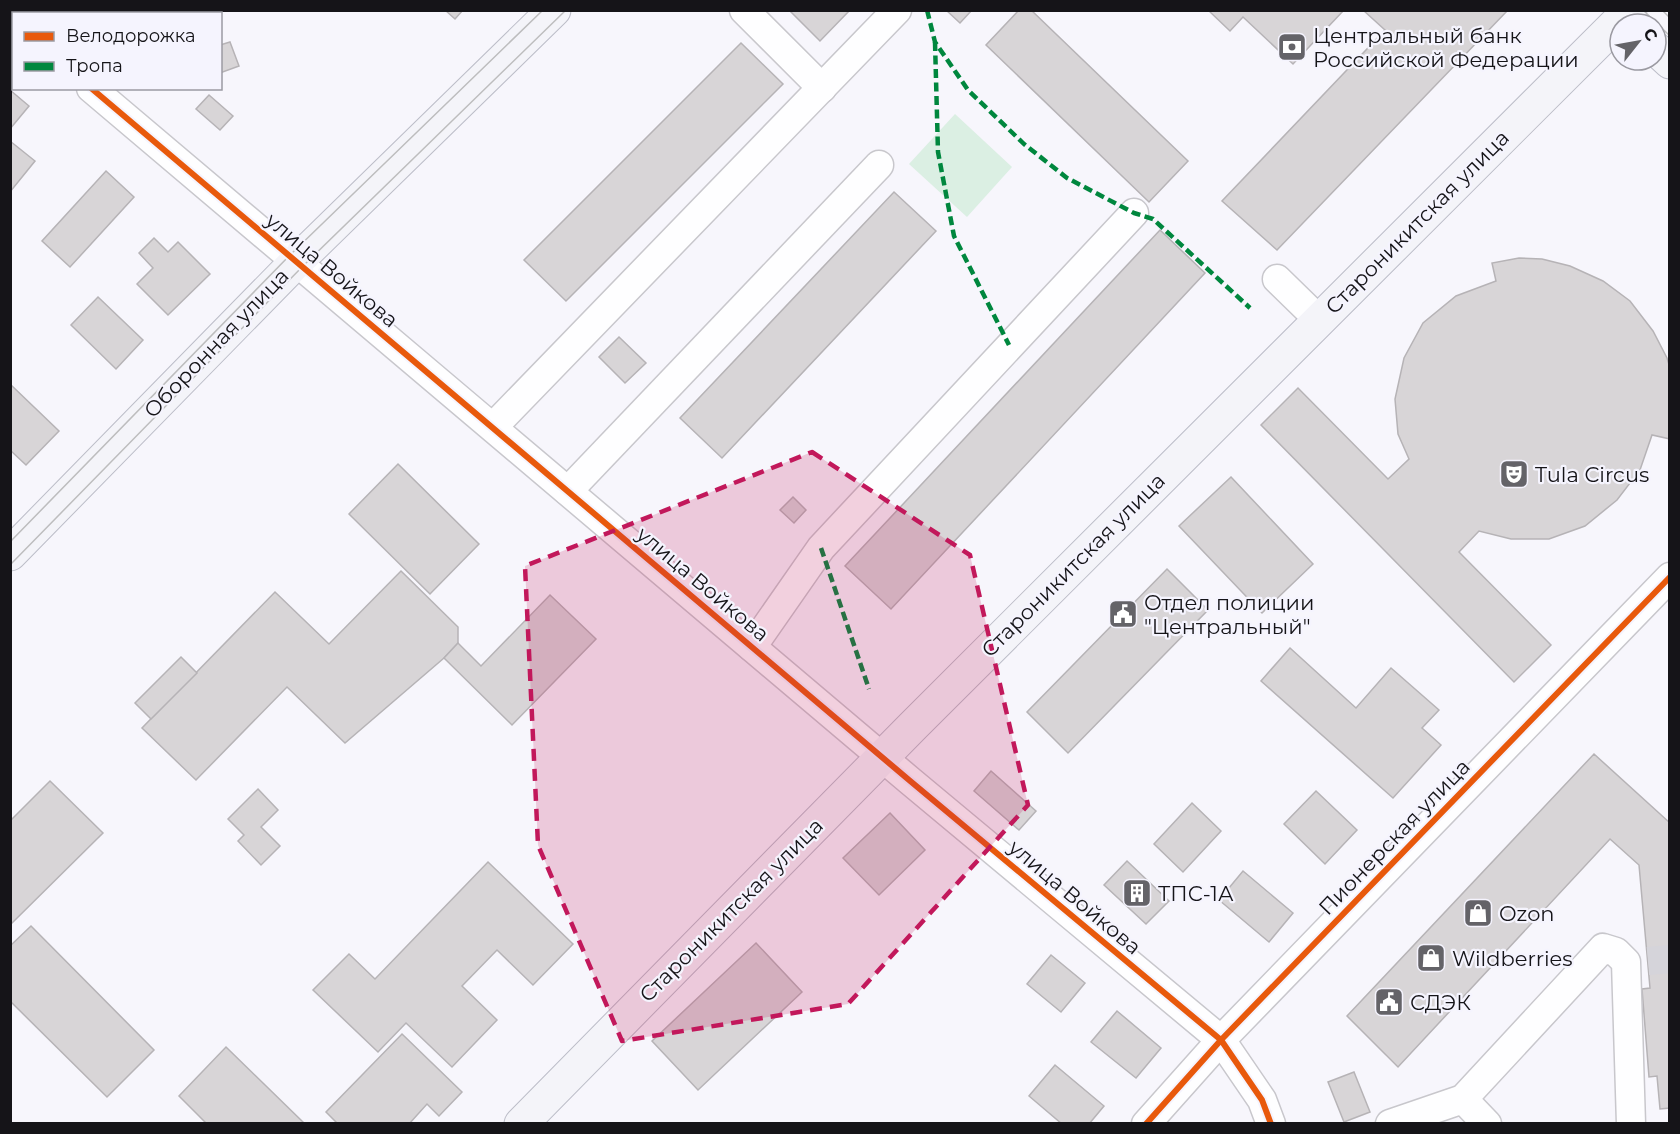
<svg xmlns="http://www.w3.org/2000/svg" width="1680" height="1134" font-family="Montserrat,sans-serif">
<rect width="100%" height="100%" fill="#f7f6fc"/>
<!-- green -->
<polygon fill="#dbefe3" points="955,114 1012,167 967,217 909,164"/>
<!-- building -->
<g fill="#d8d5d7" stroke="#b6b3b6" stroke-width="1.5">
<polygon points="445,10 463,10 455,19"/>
<polygon points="789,10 850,10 820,41"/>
<polygon points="946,10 972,10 960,23"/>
<polygon points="1019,10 1031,10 1188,161 1149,202 986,45"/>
<polygon points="1208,10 1344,10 1293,64 1243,17 1230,31"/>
<polygon points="1508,10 1277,250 1222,201 1385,30 1363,10"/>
<polygon points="230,42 239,66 220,73 220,45"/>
<polygon points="741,43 783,84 566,301 524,260"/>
<polygon points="10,90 29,106 10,129"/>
<polygon points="209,95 233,116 220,130 196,109"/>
<polygon points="10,141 35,161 10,192"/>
<polygon points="106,171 134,197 70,267 42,241"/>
<polygon points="894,192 936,231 722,458 680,418"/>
<polygon points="1160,230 1205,273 891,609 845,566"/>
<polygon points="154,238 168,252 178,242 210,274 168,315 137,284 153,268 139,253"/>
<polygon points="1519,258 1542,259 1570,266 1603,281 1630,301 1653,331 1667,358 1670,368 1670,439 1652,435 1640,470 1617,500 1585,526 1549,539 1511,539 1479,531 1459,552 1551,645 1514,682 1261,425 1298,388 1388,479 1409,459 1398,434 1395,399 1404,358 1423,323 1456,296 1496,281 1492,263"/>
<polygon points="98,297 143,340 116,369 71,325"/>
<polygon points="619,337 646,363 625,383 599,357"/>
<polygon points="10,384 59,431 26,465 10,450"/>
<polygon points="398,464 479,544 430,594 349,514"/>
<polygon points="1231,477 1313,564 1262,613 1179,526"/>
<polygon points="793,497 806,510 794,523 780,510"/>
<polygon points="1167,569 1208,610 1068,753 1027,712"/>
<polygon points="401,571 458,627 458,643 444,658 345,743 287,687 196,780 142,728 275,592 329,644"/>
<polygon points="550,595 596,639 512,725 444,658 458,643 481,666"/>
<polygon points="1290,648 1356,708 1391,668 1439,710 1422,728 1441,745 1393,798 1261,681"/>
<polygon points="181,657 197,673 151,719 135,703"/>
<polygon points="1594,754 1670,823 1670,1108 1660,1109 1657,1076 1649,1077 1642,989 1650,988 1639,865 1610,839 1398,1067 1347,1016"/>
<polygon points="991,771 1036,811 1019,830 974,791"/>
<polygon points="50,781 103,833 10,925 10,821"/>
<polygon points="258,789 278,810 261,827 280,846 261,865 238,841 244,835 228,819"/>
<polygon points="1316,791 1357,830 1325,864 1284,824"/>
<polygon points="1192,803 1221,831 1183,872 1154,844"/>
<polygon points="890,813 925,850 879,895 843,858"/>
<polygon points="1127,861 1169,901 1146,924 1104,885"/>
<polygon points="488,862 573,944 533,985 497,950 462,986 497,1020 452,1067 406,1023 378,1052 313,990 349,954 375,979"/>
<polygon points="1243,871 1293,913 1269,942 1219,900"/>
<polygon points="31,926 154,1050 107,1097 10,1001 10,946"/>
<polygon points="756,943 802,992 698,1090 652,1041"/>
<polygon points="1051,955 1085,983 1061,1012 1027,984"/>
<polygon points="1117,1011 1161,1048 1136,1078 1091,1042"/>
<polygon points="402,1034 462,1092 439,1116 427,1104 409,1124 338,1124 326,1112"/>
<polygon points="226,1047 305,1124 207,1124 179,1096"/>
<polygon points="1055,1065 1104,1106 1089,1124 1062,1124 1029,1096"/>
<polygon points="1354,1072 1370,1112 1344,1122 1328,1082"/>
</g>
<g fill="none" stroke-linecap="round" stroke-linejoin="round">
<!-- minor-tunnel -->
<polyline stroke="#d5d4da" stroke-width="28" stroke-dasharray="28 14" stroke-linecap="butt" points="1648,961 1670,959"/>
<!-- minor casing -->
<g stroke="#c8c7cc" stroke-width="31">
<g id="minor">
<polyline points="744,10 822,88"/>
<polyline points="10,22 14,24"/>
<polyline points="91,88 909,780 1221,1040 1262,1100 1271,1124"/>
<polyline points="1277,279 1319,320"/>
<polyline points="493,427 897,10"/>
<polyline points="568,491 879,165"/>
<polyline points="752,647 821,548 1134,213"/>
<polyline points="1463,1099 1487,1124"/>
<polyline points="1146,1124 1221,1040 1670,577"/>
<polyline points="1390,1124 1463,1099 1603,948 1616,952 1626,962 1631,1124"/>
</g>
</g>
<!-- major casing -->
<g stroke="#bcbdc8" stroke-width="35">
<g id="major">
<polyline points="1656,49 1670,62"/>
<polyline points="10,554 297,261 554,10"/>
<polyline points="521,1124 913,726 1630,10"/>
</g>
</g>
<!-- minor -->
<use href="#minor" stroke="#fefeff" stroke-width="28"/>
<!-- major -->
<use href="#major" stroke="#f4f4f9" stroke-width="33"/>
<!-- tram -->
<g stroke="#bdbdbe" stroke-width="1.5">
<polyline points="1643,10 1670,36"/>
<polyline points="1662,10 1670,18"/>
<polyline points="10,542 290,255 543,10"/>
<polyline points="10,565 303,266 566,10"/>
</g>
<!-- quiet -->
<g stroke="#00873e" stroke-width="4.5" stroke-dasharray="9 4.5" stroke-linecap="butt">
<polyline points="927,10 935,42 968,90 1024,144 1067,178 1134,213 1153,219 1250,308"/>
<polyline points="935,42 938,152 954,236 1009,345"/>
<polyline points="821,548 869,689"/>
</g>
<!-- cycleway casing -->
<g stroke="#f5f4fe" stroke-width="10">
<g id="cycleway">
<polyline points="91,88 909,780 1221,1040 1262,1100 1271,1124"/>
<polyline points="1146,1124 1221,1040 1670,577"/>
</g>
</g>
<!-- cycleway -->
<use href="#cycleway" stroke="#e8590c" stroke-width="6"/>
</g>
<!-- marked area -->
<path fill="#c2185b" fill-opacity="0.2" stroke="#c2185b" stroke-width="4.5" stroke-dasharray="12 8" stroke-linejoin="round" d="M812,452L970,555L1028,805L848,1004L622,1041L538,845L525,566Z"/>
<!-- icons -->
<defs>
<g id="bank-square" transform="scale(1.5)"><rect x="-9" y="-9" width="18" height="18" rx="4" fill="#646368" stroke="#f5f4fe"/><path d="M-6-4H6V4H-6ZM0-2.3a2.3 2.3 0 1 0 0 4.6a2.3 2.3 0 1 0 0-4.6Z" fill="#fff"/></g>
<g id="theatre-square" transform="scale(1.5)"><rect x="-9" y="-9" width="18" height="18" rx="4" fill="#646368" stroke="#f5f4fe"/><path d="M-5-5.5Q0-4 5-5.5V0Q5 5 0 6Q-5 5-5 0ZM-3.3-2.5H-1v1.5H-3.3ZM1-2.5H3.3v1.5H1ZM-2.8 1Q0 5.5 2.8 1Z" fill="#fff"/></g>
<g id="civic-square" transform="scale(1.5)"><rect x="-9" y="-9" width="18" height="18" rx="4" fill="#646368" stroke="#f5f4fe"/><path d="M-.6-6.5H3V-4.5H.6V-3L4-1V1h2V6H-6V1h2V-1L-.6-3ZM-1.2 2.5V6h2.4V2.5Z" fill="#fff"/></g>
<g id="building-square" transform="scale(1.5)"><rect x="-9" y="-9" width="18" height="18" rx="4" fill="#646368" stroke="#f5f4fe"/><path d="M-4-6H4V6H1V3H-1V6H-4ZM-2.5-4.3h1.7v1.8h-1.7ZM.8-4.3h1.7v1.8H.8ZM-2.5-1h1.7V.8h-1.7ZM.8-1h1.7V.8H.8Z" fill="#fff"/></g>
<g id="shop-square" transform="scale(1.5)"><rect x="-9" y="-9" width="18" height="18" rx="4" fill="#646368" stroke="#f5f4fe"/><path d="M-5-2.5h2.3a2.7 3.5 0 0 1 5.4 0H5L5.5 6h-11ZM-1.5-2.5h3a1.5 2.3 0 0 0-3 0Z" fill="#fff"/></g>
</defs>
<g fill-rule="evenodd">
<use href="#bank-square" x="1292" y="47"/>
<use href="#theatre-square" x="1514" y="474"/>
<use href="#civic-square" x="1123" y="614"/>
<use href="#building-square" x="1137" y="893"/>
<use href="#shop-square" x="1478" y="913"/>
<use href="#shop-square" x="1431" y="958"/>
<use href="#civic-square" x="1389" y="1002"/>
</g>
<g text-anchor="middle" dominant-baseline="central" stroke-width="4.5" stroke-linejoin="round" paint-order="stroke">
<!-- poi labels -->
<g font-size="21" fill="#151418" stroke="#f5f4fe" text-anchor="start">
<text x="1313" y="35">Центральный банк<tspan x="1313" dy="24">Российской Федерации</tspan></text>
<text x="1535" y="474">Tula Circus</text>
<text x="1144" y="602">Отдел полиции<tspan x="1144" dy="24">"Центральный"</tspan></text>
<text x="1158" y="893">ТПС-1А</text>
<text x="1499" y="913">Ozon</text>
<text x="1452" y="958">Wildberries</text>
<text x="1410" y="1002">СДЭК</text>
</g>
<!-- street labels -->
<g font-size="21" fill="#151418" stroke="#f5f4fe">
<text transform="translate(1417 222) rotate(-45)">Староникитская улица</text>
<text transform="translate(332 270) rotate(40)">улица Войкова</text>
<text transform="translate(216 343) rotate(-46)">Оборонная улица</text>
<text transform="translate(1073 565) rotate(-45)">Староникитская улица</text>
<text transform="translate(703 584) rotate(40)">улица Войкова</text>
<text transform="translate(1394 837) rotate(-46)">Пионерская улица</text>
<text transform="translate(1075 897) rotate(40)">улица Войкова</text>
<text transform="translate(731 910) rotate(-45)">Староникитская улица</text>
</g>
</g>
<!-- border -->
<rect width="1680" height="1134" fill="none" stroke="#151418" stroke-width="24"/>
<!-- legend -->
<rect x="12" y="12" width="210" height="78" fill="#f5f4fe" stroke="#9b9aa2" stroke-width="1.5"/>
<rect x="24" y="32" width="30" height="9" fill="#e8590c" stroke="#9b9aa2" stroke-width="1.5"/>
<text x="66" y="42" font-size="18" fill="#151418">Велодорожка</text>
<rect x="24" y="62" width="30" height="9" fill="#00873e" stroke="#9b9aa2" stroke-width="1.5"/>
<text x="66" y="72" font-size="18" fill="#151418">Тропа</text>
<!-- north arrow -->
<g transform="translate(1638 42) rotate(59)"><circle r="28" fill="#f5f4fe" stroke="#9b9aa2" stroke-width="1.5"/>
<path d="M0-4.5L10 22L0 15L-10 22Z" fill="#646368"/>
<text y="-9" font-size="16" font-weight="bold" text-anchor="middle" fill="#151418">С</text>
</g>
</svg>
